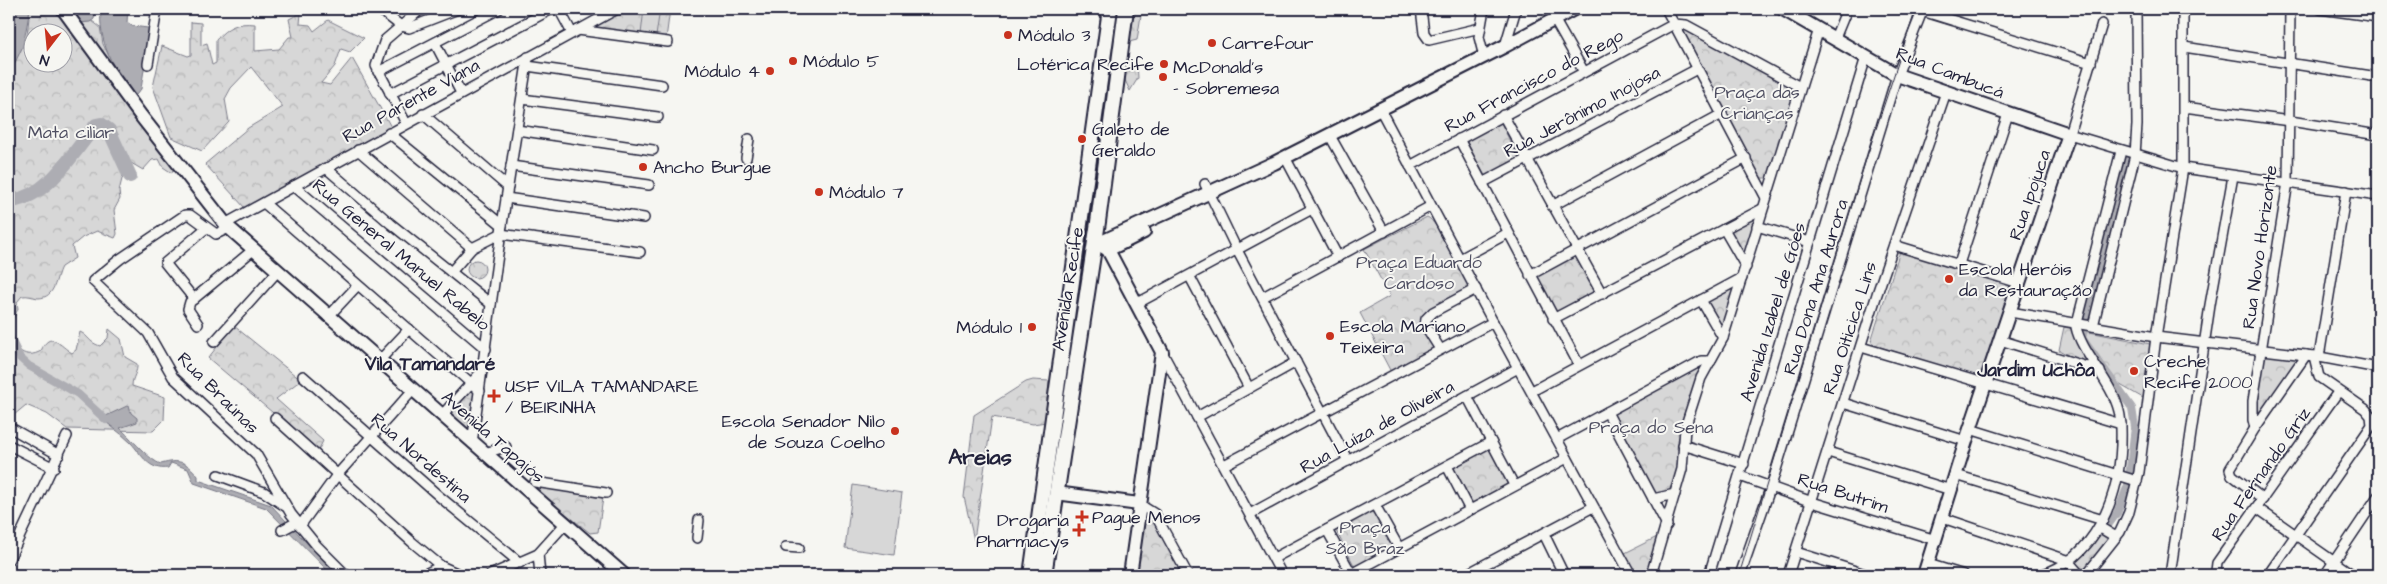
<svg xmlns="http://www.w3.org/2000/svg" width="2387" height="584" font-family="'Architects Daughter',sans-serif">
<defs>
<pattern id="forest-crowns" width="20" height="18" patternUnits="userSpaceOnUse" patternTransform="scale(1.25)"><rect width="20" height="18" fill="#d7d7d7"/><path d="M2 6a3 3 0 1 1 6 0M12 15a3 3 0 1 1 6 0" fill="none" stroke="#b8b8b9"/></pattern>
</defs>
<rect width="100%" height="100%" fill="#f6f6f2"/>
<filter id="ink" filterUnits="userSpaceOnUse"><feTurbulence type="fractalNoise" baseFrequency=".02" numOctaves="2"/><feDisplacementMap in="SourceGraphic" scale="10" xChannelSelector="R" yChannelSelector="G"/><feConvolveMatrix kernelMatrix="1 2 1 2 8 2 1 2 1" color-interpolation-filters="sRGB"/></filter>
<g filter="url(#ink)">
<!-- forest -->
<g fill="url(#forest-crowns)" stroke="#7c7c89" fill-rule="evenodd">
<path d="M30,9H77L75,19L79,23L92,21L100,27L103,44L119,76L110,83L120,94L174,164L172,173L163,167L159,159L152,160L143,170L131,163L121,167L123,175L119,191L120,199L114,210L117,234L115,238L97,231L83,237L72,246L75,258L61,267C55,278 56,298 38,298C32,297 28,295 22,296L17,302L18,309L9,327V75L27,35ZM32,32H62V62H32Z"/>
<polygon points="625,9 670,9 666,39 592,29 592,27"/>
<polygon points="1133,9 1142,9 1137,40 1129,42"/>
<path d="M301,13L300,24L310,25L314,31L328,20L364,38L350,52L341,49L335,66L321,83L330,85L352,58L391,127L245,208L205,164L248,128L283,107L251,67L231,88L225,99L229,122L202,151L171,137L153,87L162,46L188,56L191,55V22L201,23V45L207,43L212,65L216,63V40C227,27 237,22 255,24V51L279,49L289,37H293L289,19Z"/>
<polygon points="1679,24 1793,88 1794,93 1768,178 1761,178"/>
<polygon points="1126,62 1137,63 1138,78 1130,91 1124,78"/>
<polygon points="1501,123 1519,159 1485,176 1466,140"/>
<path d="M1427,217C1437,220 1465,276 1470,288L1424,314L1422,323L1434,348L1391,372L1360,313L1390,296L1364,249Z"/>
<polygon points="1754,217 1755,220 1743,256 1729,229"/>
<polygon points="1900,251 2014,285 1984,380 1874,345 1871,341"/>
<polygon points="1576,254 1598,293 1555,316 1535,278 1539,273"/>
<circle cx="476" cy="269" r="9"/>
<polygon points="1733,286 1734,287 1722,334 1703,301"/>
<polygon points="234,326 301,380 276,399 323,441 318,451 208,358"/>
<polygon points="2064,327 2150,344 2152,346 2143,398 2059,350"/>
<path d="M109,329L121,339L125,357L137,364C138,372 132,377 132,386L165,397L164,420L153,431L67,429L47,414L26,405L14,415L9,411V335C15,349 25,360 41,351C50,329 60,346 72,353L76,350L80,332C89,336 88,342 100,346L108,338Z"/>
<polygon points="2268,354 2298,359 2258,416 2257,414 2264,360"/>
<polygon points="1700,366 1700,376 1678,440 1677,449 1684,452 1668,494 1654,496 1610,414"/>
<polygon points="1033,380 1049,381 1046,422 1033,424 992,417 974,540 964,497 974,415 1026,382"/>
<polygon points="473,389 475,390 470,433 449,419 451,414"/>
<polygon points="1491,445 1511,485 1471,506 1452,466"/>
<polygon points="531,486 603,498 598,532 590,533"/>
<polygon points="1375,508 1395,546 1355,567 1335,529"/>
<polygon points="1142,511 1152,512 1185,575 1133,575"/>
<polygon points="2093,529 2114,544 2089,575 2054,575 2064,567"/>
<polygon points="1659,536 1647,575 1634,575 1623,554"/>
</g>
<!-- garden -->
<g fill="#d7d7d7" stroke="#7c7c89">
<polygon points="644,9 660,9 656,36 641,34"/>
<polygon points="853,485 902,493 894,555 845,548"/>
</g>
<!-- water -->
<g fill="#adadb3" stroke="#757583">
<polygon points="15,9 30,9 23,46 9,75 9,36 13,26"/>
<polygon points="77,9 96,9 94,19 90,22 79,23 75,19"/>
<path d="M101,9H128L127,22L132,26L148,28L150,31L141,89L136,95H132C113,69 98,41 101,9Z"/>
<path d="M129,405L131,413L137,418V422L120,428C130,437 150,461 161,464C179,459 186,461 198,476V480L271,505L337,575H332L266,508L194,483L188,469L171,463L168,468C149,471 142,455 131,443C121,433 108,424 97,415L101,412L106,416Z"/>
</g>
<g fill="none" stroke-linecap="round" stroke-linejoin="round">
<!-- canal -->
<g stroke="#adadb3" stroke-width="8">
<polyline points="9,199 11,201 9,218"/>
<polyline points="9,335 20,358 29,366 78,394 106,420"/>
<polyline points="2106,528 2117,513 2128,485 2135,427 2132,408 2082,338 2132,147"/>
</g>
<!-- river -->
<path stroke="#adadb3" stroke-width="14" d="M11,201C50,196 73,152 96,125L101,124L109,130L130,176"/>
<!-- street casing -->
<g stroke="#22223b" stroke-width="12">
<g id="street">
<polyline points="379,9 401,26 409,28 458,9"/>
<polyline points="559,9 572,33"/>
<polyline points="1421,9 1424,33 1429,40 1480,28"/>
<polyline points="1554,9 1554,19 1584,72"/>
<polyline points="1666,9 1766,198"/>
<polyline points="2320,9 2378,17"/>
<polyline points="1922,11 2091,63"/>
<polyline points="2102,24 2069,134 2183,168 2378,196"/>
<polyline points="578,30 668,42"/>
<polyline points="1835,38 1847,9"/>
<polyline points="435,43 461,93"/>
<polyline points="1505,46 1516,9"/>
<polyline points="2184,47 2378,77"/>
<polyline points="1484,57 1479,37 1484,9"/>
<polyline points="148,64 157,9"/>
<polyline points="527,66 662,85"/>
<polyline points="378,72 499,9"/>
<polyline points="390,94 552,9"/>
<polyline points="522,99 658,117"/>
<polyline points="2184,107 2290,121 2378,135"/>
<polyline points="1380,109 1493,322 1631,575"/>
<polyline points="423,114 508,187"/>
<polyline points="1503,115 1602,294"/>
<polyline points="406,123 376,66 385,40 421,9"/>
<polyline points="517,130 653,150"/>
<polyline points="389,133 502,225"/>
<polyline points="1329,134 1384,232"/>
<polyline points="1459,139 1579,365"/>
<polyline points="358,150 472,248"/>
<polyline points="1285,157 1338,257"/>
<polyline points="746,158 749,139"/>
<polyline points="511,166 649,185"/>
<polyline points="1410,166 1674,24 1686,25 1800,87"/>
<polyline points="326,168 391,224 491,304"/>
<polyline points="1482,183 1697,69"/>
<polyline points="1205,184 1237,250 1348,461"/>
<polyline points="294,186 486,349"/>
<polyline points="506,198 644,218"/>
<polyline points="264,203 480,391"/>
<polyline points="1552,206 1722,114"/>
<polyline points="225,224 617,9"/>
<polyline points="1757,226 1810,242"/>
<polyline points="229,228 216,234 190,215 185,215 120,259 93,281 148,333 173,377 256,454 291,514 317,546 346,575"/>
<polyline points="1724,229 1746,267"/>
<polyline points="1894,245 2019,283"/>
<polyline points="1460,259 1508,233"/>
<polyline points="1959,264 2008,114"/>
<polyline points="451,272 472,248 500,234 640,252"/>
<polyline points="1530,275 1746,158"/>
<polyline points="1190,277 1249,388"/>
<polyline points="1263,297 1431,206"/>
<polyline points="194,299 165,263 205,229"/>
<polyline points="1701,300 1723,338"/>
<polyline points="1136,304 1312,209"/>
<polyline points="2010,312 2156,337 2314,356 2378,368"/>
<polyline points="328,317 357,286"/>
<polyline points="1553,319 1762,209"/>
<polyline points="198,324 188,309 190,302 253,250"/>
<polyline points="2093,326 2135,155 2137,125 2136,9"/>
<polyline points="2000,340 2100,371"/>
<polyline points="214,342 277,272"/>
<polyline points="1861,347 2121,424"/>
<polyline points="1440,349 1425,325 1426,319 1433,312 1476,289"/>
<polyline points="1162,352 1282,575"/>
<polyline points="2319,357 2346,191"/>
<polyline points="379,361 409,329"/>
<polyline points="303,376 440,497 520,563"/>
<polyline points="1532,391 1742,278"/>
<polyline points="1467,396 1514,485"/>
<polyline points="1843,403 1966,441"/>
<polyline points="1607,412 1667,525"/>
<polyline points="442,415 483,370"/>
<polyline points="1197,417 1296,362"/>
<polyline points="275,418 412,542 441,566 461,575"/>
<polyline points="9,427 59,455"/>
<polyline points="2255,428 2253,420 2253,401 2288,182 2290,9"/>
<polyline points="1970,429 2137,481"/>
<polyline points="1557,439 1701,361 1711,361"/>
<polyline points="472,443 502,225 528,57"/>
<polyline points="9,445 54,468"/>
<polyline points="1683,445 1744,464"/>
<polyline points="1828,452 1951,490"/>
<polyline points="484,453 506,447"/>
<polyline points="1224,465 1493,322"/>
<polyline points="1447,466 1470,510"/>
<polyline points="218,475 264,492 285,506"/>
<polyline points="1956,475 2103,520"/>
<polyline points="1740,476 1812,502 1936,540"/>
<polyline points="535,482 606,493"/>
<polyline points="1653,499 1675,494"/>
<polyline points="2263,499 2232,475 2230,469 2255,428 2306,355"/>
<polyline points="1139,504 1155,514 1188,575"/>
<polyline points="1375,505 1399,548"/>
<polyline points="2257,508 2353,575"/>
<polyline points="1250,514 1518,368"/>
<polyline points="1943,518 2067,560 2080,575"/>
<polyline points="300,526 337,475 413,390"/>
<polyline points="2099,527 2116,537"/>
<polyline points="282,530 297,522"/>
<polyline points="1327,530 1352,575"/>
<polyline points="1544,534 1564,575"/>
<polyline points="697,538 699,520"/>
<polyline points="786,547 799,548"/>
<polyline points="1796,552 1868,575"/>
<polyline points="538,554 540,575"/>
<polyline points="1274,558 1491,442"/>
<polyline points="9,559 67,436"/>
<polyline points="1928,564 1964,575"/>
<polyline points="1351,574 1567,458"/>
<polyline points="423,575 441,566"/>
<polyline points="490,575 538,554 565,524"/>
<polyline points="1465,575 1593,507"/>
<polyline points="1651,575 1682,469 1685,428 1701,378 1723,338 1819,29"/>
<polyline points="1709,575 1866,57"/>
<polyline points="1740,575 1771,486 1897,75 1923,9"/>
<polyline points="1788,575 1877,294 1946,92"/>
<path d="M2040,575C2095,559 2119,498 2121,445C2121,434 2122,422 2119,411C2112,382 2081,352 2076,327L2121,151"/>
<polyline points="2086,575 2120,532 2129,512 2139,472 2156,337 2183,168 2183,9"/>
<polyline points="2170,575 2210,305 2233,176"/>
<polyline points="2219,575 2216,571 2217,563 2338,392"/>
<polyline points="2268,575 2372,425 2371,416 2365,409 2319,377 2314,356"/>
<polyline points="2325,575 2378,496"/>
</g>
</g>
<!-- secondary casing -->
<g stroke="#22223b" stroke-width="16">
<g id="secondary">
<polyline points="63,9 141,116 227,226 624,575"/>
<polyline points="1783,9 1897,75 2069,134 1966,441 1924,575"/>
<polyline points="1094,241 1108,250 1162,352 1130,575"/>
<polyline points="1099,243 1274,163 1505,46 1574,9"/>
<polyline points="1108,250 1144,232"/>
<polyline points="1056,493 1139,504"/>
</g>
</g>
<!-- primary casing -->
<g stroke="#22223b" stroke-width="18">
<g id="primary">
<polyline points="1031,575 1110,9"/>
<polyline points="1044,575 1098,222 1126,9"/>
</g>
</g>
<!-- street -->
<use href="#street" stroke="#f6f6f2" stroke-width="9"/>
<!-- secondary -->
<use href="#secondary" stroke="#f6f6f2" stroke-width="12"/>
<!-- primary -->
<use href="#primary" stroke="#f6f6f2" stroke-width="14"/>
<!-- tram -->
<polyline stroke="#22223b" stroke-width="1" points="1739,575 1867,156 1916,9"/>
</g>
</g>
<!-- markers -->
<g fill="#c8321e" stroke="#f6f6f2" stroke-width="2">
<circle cx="1008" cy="35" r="5"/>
<circle cx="1212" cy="43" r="5"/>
<circle cx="793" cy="61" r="5"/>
<circle cx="1164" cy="64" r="5"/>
<circle cx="770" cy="71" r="5"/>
<circle cx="1163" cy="77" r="5"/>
<circle cx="1082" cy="139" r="5"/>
<circle cx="643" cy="167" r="5"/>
<circle cx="819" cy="192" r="5"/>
<circle cx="1949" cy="279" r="5"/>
<circle cx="1032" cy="327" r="5"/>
<circle cx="1330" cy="336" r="5"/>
<circle cx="2134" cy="371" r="5"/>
<path d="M491.5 388.5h5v5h5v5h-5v5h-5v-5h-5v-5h5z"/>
<circle cx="895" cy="431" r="5"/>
<path d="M1079.5 509.5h5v5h5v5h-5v5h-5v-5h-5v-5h5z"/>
<path d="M1076.5 522.5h5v5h5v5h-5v5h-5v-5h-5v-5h5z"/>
</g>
<g text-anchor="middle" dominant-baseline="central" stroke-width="4" stroke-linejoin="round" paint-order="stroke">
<!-- poi labels -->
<g font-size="18" fill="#22223b" stroke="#f6f6f2" text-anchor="start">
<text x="1018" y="35">Módulo 3</text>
<text x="1222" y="43">Carrefour</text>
<text x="803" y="61">Módulo 5</text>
<text x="1154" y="64" text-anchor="end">Lotérica Recife</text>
<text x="1173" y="67">McDonald's<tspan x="1173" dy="21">- Sobremesa</tspan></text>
<text x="760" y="71" text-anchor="end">Módulo 4</text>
<text x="1092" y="129">Galeto de<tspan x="1092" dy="21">Geraldo</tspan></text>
<text x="653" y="167">Ancho Burgue</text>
<text x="829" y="192">Módulo 7</text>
<text x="1959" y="269">Escola Heróis<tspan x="1959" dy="21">da Restauração</tspan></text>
<text x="1340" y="326">Escola Mariano<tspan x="1340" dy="21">Teixeira</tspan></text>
<text x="1022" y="327" text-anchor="end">Módulo 1</text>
<text x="2144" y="361">Creche<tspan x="2144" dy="21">Recife 2000</tspan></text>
<text x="505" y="386">USF VILA TAMANDARE<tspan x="505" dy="21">/ BEIRINHA</tspan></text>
<text x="885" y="421" text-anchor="end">Escola Senador Nilo<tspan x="885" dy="21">de Souza Coelho</tspan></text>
<text x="1092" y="517">Pague Menos</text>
<text x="1069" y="520" text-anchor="end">Drogaria<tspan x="1069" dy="21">Pharmacys</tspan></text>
</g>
<!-- street labels -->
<g font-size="18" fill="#22223b" stroke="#f6f6f2">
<text transform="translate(1950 73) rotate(21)">Rua Cambucá</text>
<text transform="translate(1534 81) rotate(-28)">Rua Francisco do Rego</text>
<text transform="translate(411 101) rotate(-29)">Rua Parente Viana</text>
<text transform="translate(1582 112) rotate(-28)">Rua Jerônimo Inojosa</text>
<text transform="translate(2030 195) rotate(-71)">Rua Ipojuca</text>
<text transform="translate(2260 247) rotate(-82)">Rua Novo Horizonte</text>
<text transform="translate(401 255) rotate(40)">Rua General Manuel Rabelo</text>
<text transform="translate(1816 287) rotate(-73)">Rua Dona Ana Aurora</text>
<text transform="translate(1068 289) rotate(-81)">Avenida Recife</text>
<text transform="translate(1773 312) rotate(-73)">Avenida Izabel de Góes</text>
<text transform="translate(1850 328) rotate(-72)">Rua Oiticica Lins</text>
<text transform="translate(218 393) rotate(45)">Rua Braúnas</text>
<text transform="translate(1377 427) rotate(-29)">Rua Luíza de Oliveira</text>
<text transform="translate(493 437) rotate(41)">Avenida Tapajós</text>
<text transform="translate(421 458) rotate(41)">Rua Nordestina</text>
<text transform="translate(2261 474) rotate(-55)">Rua Fernando Griz</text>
<text transform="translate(1843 493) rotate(18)">Rua Butrim</text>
</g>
<!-- park labels -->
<g font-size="18" fill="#4f4f62" stroke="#f6f6f2">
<text x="1757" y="92">Praça das<tspan x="1757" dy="21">Crianças</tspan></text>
<text x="71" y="132">Mata ciliar</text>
<text x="1419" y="262">Praça Eduardo<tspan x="1419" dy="21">Cardoso</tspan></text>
<text x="1651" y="427">Praça do Sena</text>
<text x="1365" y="527">Praça<tspan x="1365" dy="21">São Braz</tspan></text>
</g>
<!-- neighbourhood labels -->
<g font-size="19" font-weight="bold" fill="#22223b" stroke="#f6f6f2">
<text x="430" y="364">Vila Tamandaré</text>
<text x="2036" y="370">Jardim Uchôa</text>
</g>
<!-- district labels -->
<g font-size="22" font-weight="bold" fill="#22223b" stroke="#f6f6f2">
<text x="980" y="457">Areias</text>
</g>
</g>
<!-- margin -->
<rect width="2387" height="584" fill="none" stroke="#f6f6f2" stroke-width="30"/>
<rect x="15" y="15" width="2357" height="554" fill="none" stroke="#22223b" stroke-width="2" filter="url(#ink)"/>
<!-- north arrow -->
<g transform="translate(48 48) rotate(196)"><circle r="24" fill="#f6f6f2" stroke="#a1a1a9"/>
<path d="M0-4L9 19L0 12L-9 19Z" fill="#c8321e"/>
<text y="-8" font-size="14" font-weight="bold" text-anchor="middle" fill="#22223b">N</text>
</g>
</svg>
